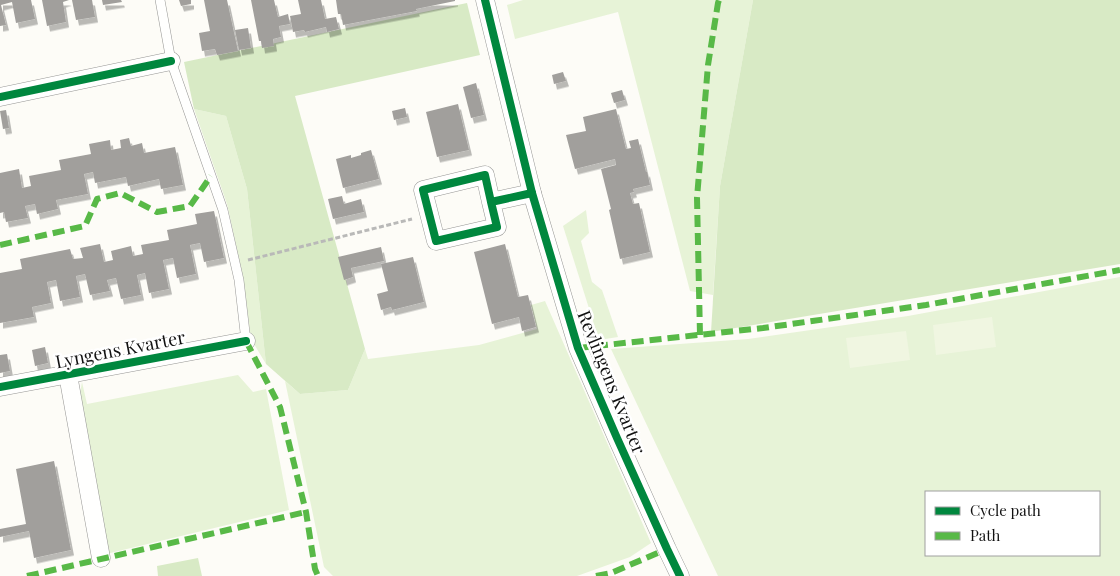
<svg xmlns="http://www.w3.org/2000/svg" width="1120" height="576" font-family="'Playfair Display',serif">
<defs>
<filter id="shadow"><feDropShadow dx="3" dy="5.5" stdDeviation="0" flood-color="#0004"/></filter>
</defs>
<rect width="100%" height="100%" fill="#fdfcf7"/>
<!-- green -->
<g fill="#e7f3d7" fill-rule="evenodd">
<polygon points="523,0 753,0 720,186 713,295 690,291 618,12 515,39 507,5"/>
<polygon points="194,109 226,116 247,189 266,364 251,339 243,277 227,204"/>
<polygon points="586,210 589,233 581,241 592,282 602,290 618,337 599,340 563,226"/>
<path d="M1120,277V576H718L611,349L748,339L908,316ZM926,492H1099V555H926Z"/>
<polygon points="545,301 651,543 630,557 577,576 333,576 324,567 285,381 300,394 348,390 365,349 368,359 479,345 537,329 531,305"/>
<polygon points="238,375 253,392 266,389 289,510 106,554 79,399 82,382 87,404"/>
</g>
<!-- forest -->
<g fill="#d8eac5">
<polygon points="753,0 1120,0 1120,264 711,332 720,186"/>
<polygon points="467,3 480,55 295,96 365,349 348,390 300,394 266,364 247,189 226,116 194,109 184,62"/>
<polygon points="198,558 202,576 158,576 157,566"/>
</g>
<!-- pitch -->
<g fill="#f0f6e1">
<polygon points="992,317 996,347 936,355 933,325"/>
<polygon points="906,331 910,360 850,368 846,338"/>
</g>
<!-- building -->
<g fill="#a19f9c" filter="url(#shadow)">
<polygon points="0,0 31,0 35,19 16,23 12,2 1,5 6,25 0,26"/>
<polygon points="42,0 69,0 63,2 66,22 47,26"/>
<polygon points="72,0 92,0 95,17 76,20"/>
<polygon points="102,0 121,0 122,2 103,5"/>
<polygon points="179,0 191,0 191,4 181,6"/>
<polygon points="204,0 227,0 238,51 217,55 215,49 202,51 199,33 210,31"/>
<polygon points="251,0 274,0 278,17 288,14 290,24 279,26 281,37 273,39 274,46 262,48 261,41 259,41"/>
<polygon points="298,0 321,0 325,19 336,17 339,29 327,32 326,27 305,32 304,30 293,32 290,16 301,14"/>
<polygon points="336,0 455,0 455,1 416,9 417,11 343,25 341,14 338,14"/>
<polygon points="248,28 251,48 239,50 235,30"/>
<polygon points="563,72 566,81 554,84 552,75"/>
<polygon points="476,83 484,115 471,118 463,87"/>
<polygon points="622,90 625,100 614,103 611,93"/>
<polygon points="458,104 469,150 437,157 426,112"/>
<polygon points="405,108 407,117 394,120 392,111"/>
<polygon points="616,109 626,149 631,148 629,141 638,139 646,172 647,171 650,185 633,189 634,192 630,193 633,204 639,203 650,252 620,259 609,210 611,209 601,169 616,165 615,159 575,169 566,135 586,131 583,117"/>
<polygon points="6,110 9,128 3,129 0,111"/>
<polygon points="129,138 131,146 142,143 144,153 175,147 183,185 161,189 159,179 128,186 126,177 95,183 93,172 84,174 88,194 56,200 58,209 37,214 35,204 25,206 28,218 6,222 4,212 0,213 0,173 19,169 22,188 31,186 29,176 61,170 59,160 91,154 89,144 110,140 111,150 121,148 120,140"/>
<polygon points="371,150 379,179 343,188 336,159 351,155 351,158 361,155 361,153"/>
<polygon points="342,196 344,204 361,199 364,212 333,219 328,199"/>
<polygon points="214,211 224,258 204,262 200,243 190,245 196,274 177,278 173,258 163,260 169,289 149,293 145,273 137,275 141,295 121,299 116,278 107,280 110,291 90,295 85,274 76,276 80,297 60,301 56,280 47,282 51,303 32,307 34,317 0,323 0,273 22,269 20,259 70,249 73,259 83,258 80,248 100,244 104,262 113,260 111,251 131,246 133,256 143,254 141,245 169,240 167,230 197,224 195,214"/>
<polygon points="505,244 518,297 528,295 536,327 522,331 519,317 492,324 474,252"/>
<polygon points="381,247 384,261 351,268 353,277 344,280 338,257"/>
<polygon points="413,257 424,302 392,310 391,307 381,310 377,294 388,291 381,264"/>
<polygon points="45,347 48,363 35,366 32,350"/>
<polygon points="7,354 10,371 0,373 0,355"/>
<polygon points="54,461 71,550 34,558 29,531 0,537 0,529 26,524 16,469"/>
</g>
<g fill="none" stroke-linecap="round" stroke-linejoin="round">
<!-- lane casing -->
<g stroke="#979795" stroke-width="10">
<polyline id="lane" points="160,0 171,61 223,210 239,280 246,341"/>
</g>
<!-- street casing -->
<g stroke="#979795" stroke-width="19">
<g id="street">
<polyline points="485,0 532,193 578,348 617,438 667,549 680,576"/>
<polyline points="0,97 171,61"/>
<polyline points="491,202 485,175 423,190 436,241 497,227 491,202 532,193"/>
<polyline points="68,375 101,558"/>
<polyline points="0,387 246,341"/>
</g>
</g>
<!-- path -->
<polyline stroke="#b9b9b8" stroke-width="3" stroke-dasharray="5 2.5" stroke-linecap="butt" points="248,260 412,219"/>
<!-- lane -->
<use href="#lane" stroke="#fffffe" stroke-width="9"/>
<!-- street -->
<use href="#street" stroke="#fffffe" stroke-width="18"/>
<!-- quiet -->
<g stroke="#58b947" stroke-width="6" stroke-dasharray="12 6" stroke-linecap="butt">
<polyline points="0,245 85,226 97,199 120,193 157,212 190,206 211,176"/>
<polyline points="700,335 697,198 708,65 718,3 719,0"/>
<polyline points="246,341 280,407 306,512 315,569 318,576"/>
<polyline points="578,348 763,328 926,305 1120,270"/>
<polyline points="27,576 306,512"/>
<polyline points="596,576 611,573 667,549"/>
</g>
<!-- cycleway casing -->
<g stroke="#fff" stroke-width="11">
<g id="cycleway">
<polyline points="485,0 532,193 578,348 617,438 667,549 680,576"/>
<polyline points="0,97 171,61"/>
<polyline points="491,202 485,175 423,190 436,241 497,227 491,202 532,193"/>
<polyline points="0,387 246,341"/>
</g>
</g>
<!-- cycleway -->
<use href="#cycleway" stroke="#00873e" stroke-width="8"/>
</g>
<g text-anchor="middle" dominant-baseline="central" stroke-width="5" stroke-linejoin="round" paint-order="stroke">
<!-- street labels -->
<g font-size="18" fill="#111" stroke="#fff">
<text transform="translate(120 349) rotate(-11)">Lyngens Kvarter</text>
<text transform="translate(612 382) rotate(68)">Revlingens Kvarter</text>
</g>
</g>
<!-- legend -->
<rect x="925" y="491" width="175" height="65" fill="#ffffff" stroke="#a0a0a0"/>
<rect x="935" y="507" width="25" height="8" fill="#00873e" stroke="#a0a0a0"/>
<text x="970" y="516" font-size="15" fill="#111111">Cycle path</text>
<rect x="935" y="532" width="25" height="8" fill="#58b947" stroke="#a0a0a0"/>
<text x="970" y="541" font-size="15" fill="#111111">Path</text>
</svg>
